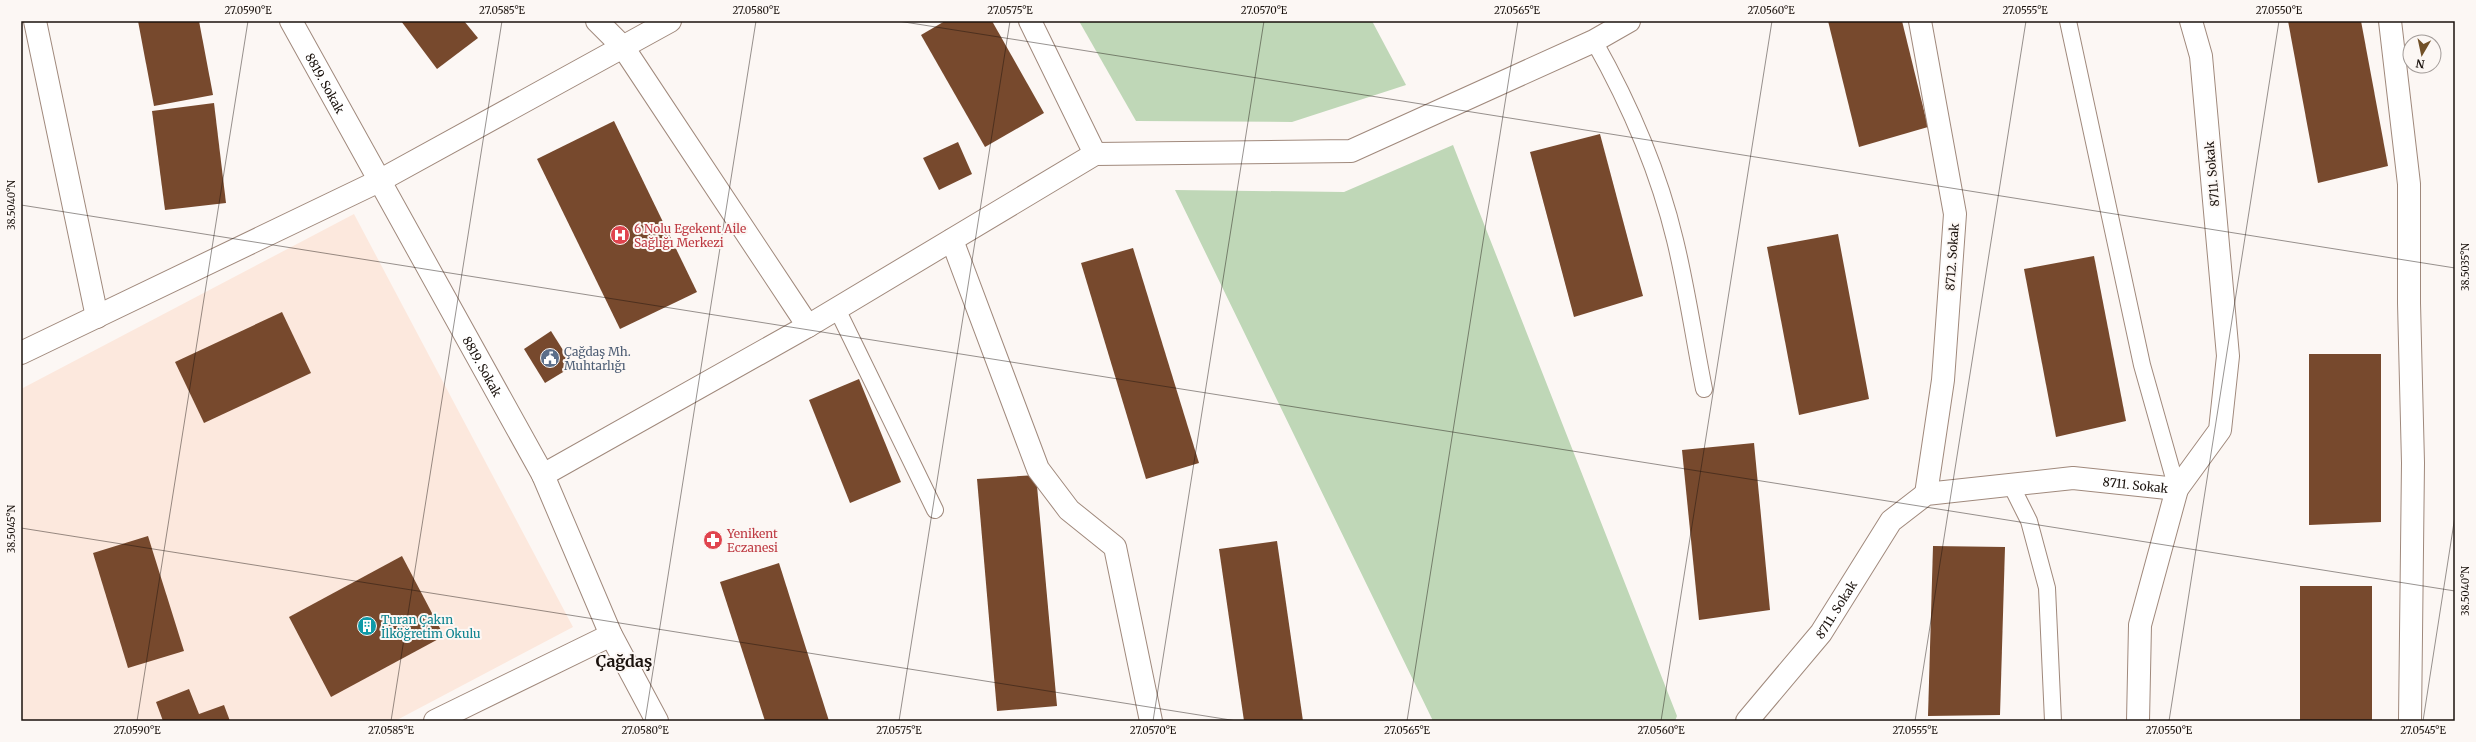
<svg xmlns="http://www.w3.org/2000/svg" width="2476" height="742" font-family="Merriweather,serif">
<rect width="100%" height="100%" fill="#fcf7f4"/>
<!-- built -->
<polygon fill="#fce8dd" points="354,214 573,627 395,721 21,721 21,389"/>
<!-- green -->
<g fill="#bfd7b7">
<polygon points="1079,21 1372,21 1406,85 1292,122 1136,121"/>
<polygon points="1453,145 1677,716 1675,721 1433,721 1175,190 1344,192"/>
</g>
<!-- building -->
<g fill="#77492d">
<polygon points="138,21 199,21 213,95 154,106"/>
<polygon points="401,21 464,21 478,38 437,69"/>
<polygon points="945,21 992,21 1044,113 985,147 921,35"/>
<polygon points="1828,21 1902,21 1928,127 1859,147"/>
<polygon points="2288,21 2361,21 2388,166 2318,183"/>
<polygon points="214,103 226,203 165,210 152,111"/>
<polygon points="614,121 697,292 620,329 537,159"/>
<polygon points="1600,134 1643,296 1574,317 1530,152"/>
<polygon points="958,142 972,174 939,190 923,158"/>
<polygon points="1838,234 1869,399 1799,415 1767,247"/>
<polygon points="1133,248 1199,463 1146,479 1081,263"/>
<polygon points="2094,256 2126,421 2056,437 2024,269"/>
<polygon points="282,312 311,373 204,423 175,362"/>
<polygon points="551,331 573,366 545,383 524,349"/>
<polygon points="2309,354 2381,354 2381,522 2309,525"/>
<polygon points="859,379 901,482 850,503 809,400"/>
<polygon points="1754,443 1770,610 1699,620 1682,450"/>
<polygon points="1036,475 1057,706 997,711 977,479"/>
<polygon points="148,536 184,651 128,668 93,553"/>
<polygon points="1277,541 1303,721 1244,721 1219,549"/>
<polygon points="1933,546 2005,547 2000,715 1928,716"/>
<polygon points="402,556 444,636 331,697 289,617"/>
<polygon points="779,563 829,721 765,721 720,582"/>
<rect x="2300" y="586" width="72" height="135"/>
<polygon points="189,689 199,714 224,705 230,721 163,721 156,702"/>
</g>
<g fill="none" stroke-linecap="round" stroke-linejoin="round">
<!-- lane casing -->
<g stroke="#a0897c" stroke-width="18">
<g id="lane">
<polyline points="2068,21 2142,365 2177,489"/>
<path d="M1594,41C1629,103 1658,169 1675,240C1687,289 1694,339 1704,389"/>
<polyline points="837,309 935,510"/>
<polyline points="2011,485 2029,521 2047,588 2053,721"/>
</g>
</g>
<!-- street casing -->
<g stroke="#a0897c" stroke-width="24">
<g id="street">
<polyline points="35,21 97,317"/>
<path id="s1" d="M291,21L543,475L611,635L657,721"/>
<polyline points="597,21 623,47 808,326"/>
<polyline points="1030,21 1095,154"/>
<polyline points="1920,21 1955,214 1943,380 1926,494"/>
<polyline points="2390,21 2409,184 2409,303 2413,463 2410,721"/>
<polyline points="952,240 1038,469 1069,510 1115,547 1151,721"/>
<polyline points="21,353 379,181 670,21"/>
<polyline points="543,475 808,326 1095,154 1351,151 1594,41 1629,21"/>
<polyline points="435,721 611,635"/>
<path id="s2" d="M1747,721L1821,633L1891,521L1926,494L2073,478L2177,489L2220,430L2228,356L2201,56L2191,21"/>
<polyline points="2138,721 2140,625 2177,489"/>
</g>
</g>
<!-- lane -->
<use href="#lane" stroke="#fff" stroke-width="16"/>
<!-- street -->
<use href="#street" stroke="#fff" stroke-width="22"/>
</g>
<!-- ticks -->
<path fill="none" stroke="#1a120d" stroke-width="1" stroke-opacity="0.45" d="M898,21L2455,268M21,205L2455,591M21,528L1237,721M137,721L248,21M391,721L502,21M645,721L756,21M899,721L1010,21M1153,721L1264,21M1407,721L1518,21M1661,721L1772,21M1915,721L2026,21M2169,721L2279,21M2423,721L2455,516"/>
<!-- icons -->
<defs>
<g id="hospital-disc" transform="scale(1)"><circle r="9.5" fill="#e0444e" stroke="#fcf7f4"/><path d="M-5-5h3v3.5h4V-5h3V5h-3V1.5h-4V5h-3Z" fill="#fff"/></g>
<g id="civic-disc" transform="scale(1)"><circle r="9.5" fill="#5c6f8a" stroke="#fcf7f4"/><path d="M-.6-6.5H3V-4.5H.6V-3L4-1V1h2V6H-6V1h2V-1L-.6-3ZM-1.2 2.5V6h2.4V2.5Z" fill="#fff"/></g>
<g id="pharmacy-disc" transform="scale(1)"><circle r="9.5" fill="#e0444e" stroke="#fcf7f4"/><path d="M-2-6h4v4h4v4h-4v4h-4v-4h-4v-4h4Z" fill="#fff"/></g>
<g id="building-disc" transform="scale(1)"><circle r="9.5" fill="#0f9aa8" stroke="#fcf7f4"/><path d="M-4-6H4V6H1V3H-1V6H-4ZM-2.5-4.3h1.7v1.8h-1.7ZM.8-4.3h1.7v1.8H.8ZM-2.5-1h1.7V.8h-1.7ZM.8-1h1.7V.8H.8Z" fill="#fff"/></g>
</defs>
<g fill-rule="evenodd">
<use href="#hospital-disc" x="620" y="235"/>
<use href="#civic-disc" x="550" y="358"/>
<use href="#pharmacy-disc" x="713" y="540"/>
<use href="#building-disc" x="367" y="626"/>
</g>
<g text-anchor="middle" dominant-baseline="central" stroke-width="4" stroke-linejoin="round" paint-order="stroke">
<!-- street labels -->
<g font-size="12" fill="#1a120d" stroke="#fcf7f4">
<text stroke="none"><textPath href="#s1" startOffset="71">8819. Sokak</textPath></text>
<text transform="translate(2212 174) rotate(-95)">8711. Sokak</text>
<text transform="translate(1952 257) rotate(-86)">8712. Sokak</text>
<text stroke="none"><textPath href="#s1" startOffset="395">8819. Sokak</textPath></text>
<text stroke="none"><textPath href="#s2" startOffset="502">8711. Sokak</textPath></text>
<text stroke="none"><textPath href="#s2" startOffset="143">8711. Sokak</textPath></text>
</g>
<!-- health labels -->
<g font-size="12" fill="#be3a42" stroke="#fcf7f4" text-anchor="start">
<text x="634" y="228">6 Nolu Egekent Aile<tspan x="634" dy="14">Sağlığı Merkezi</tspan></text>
<text x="727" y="533">Yenikent<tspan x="727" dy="14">Eczanesi</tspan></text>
</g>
<!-- service labels -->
<g font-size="12" fill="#4e5e75" stroke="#fcf7f4" text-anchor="start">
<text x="564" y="351">Çağdaş Mh.<tspan x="564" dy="14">Muhtarlığı</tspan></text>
</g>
<!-- culture labels -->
<g font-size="12" fill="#0d838f" stroke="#fcf7f4" text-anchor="start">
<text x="381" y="619">Turan Çakın<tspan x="381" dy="14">İlköğretim Okulu</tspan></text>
</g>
<!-- district labels -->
<g font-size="16" font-weight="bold" fill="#1a120d" stroke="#fcf7f4">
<text x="624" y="661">Çağdaş</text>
</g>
</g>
<!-- border -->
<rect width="2476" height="742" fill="none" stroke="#fcf7f4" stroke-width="44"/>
<!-- north arrow -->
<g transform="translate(2422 54) rotate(189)"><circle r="19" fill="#fcf7f4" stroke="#a29b98"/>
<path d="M0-3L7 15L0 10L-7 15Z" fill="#725128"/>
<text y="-6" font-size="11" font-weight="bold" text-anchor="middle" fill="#1a120d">N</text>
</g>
<rect x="22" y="22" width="2432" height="698" fill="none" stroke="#1a120d" stroke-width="1.5"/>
<g font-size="10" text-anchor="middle" fill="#1a120d">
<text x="248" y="14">27.0590°E</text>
<text x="502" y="14">27.0585°E</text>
<text x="756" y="14">27.0580°E</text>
<text x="1010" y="14">27.0575°E</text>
<text x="1264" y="14">27.0570°E</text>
<text x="1517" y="14">27.0565°E</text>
<text x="1771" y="14">27.0560°E</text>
<text x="2025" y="14">27.0555°E</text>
<text x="2279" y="14">27.0550°E</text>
<text transform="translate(11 205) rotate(-90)" y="4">38.5040°N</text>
<text transform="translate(2465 267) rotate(-90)" y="4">38.5035°N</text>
<text transform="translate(11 529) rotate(-90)" y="4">38.5045°N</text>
<text transform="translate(2465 591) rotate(-90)" y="4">38.5040°N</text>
<text x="137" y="734">27.0590°E</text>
<text x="391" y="734">27.0585°E</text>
<text x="645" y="734">27.0580°E</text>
<text x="899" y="734">27.0575°E</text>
<text x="1153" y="734">27.0570°E</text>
<text x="1407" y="734">27.0565°E</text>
<text x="1661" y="734">27.0560°E</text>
<text x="1915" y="734">27.0555°E</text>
<text x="2169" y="734">27.0550°E</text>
<text x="2423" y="734">27.0545°E</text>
</g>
</svg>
